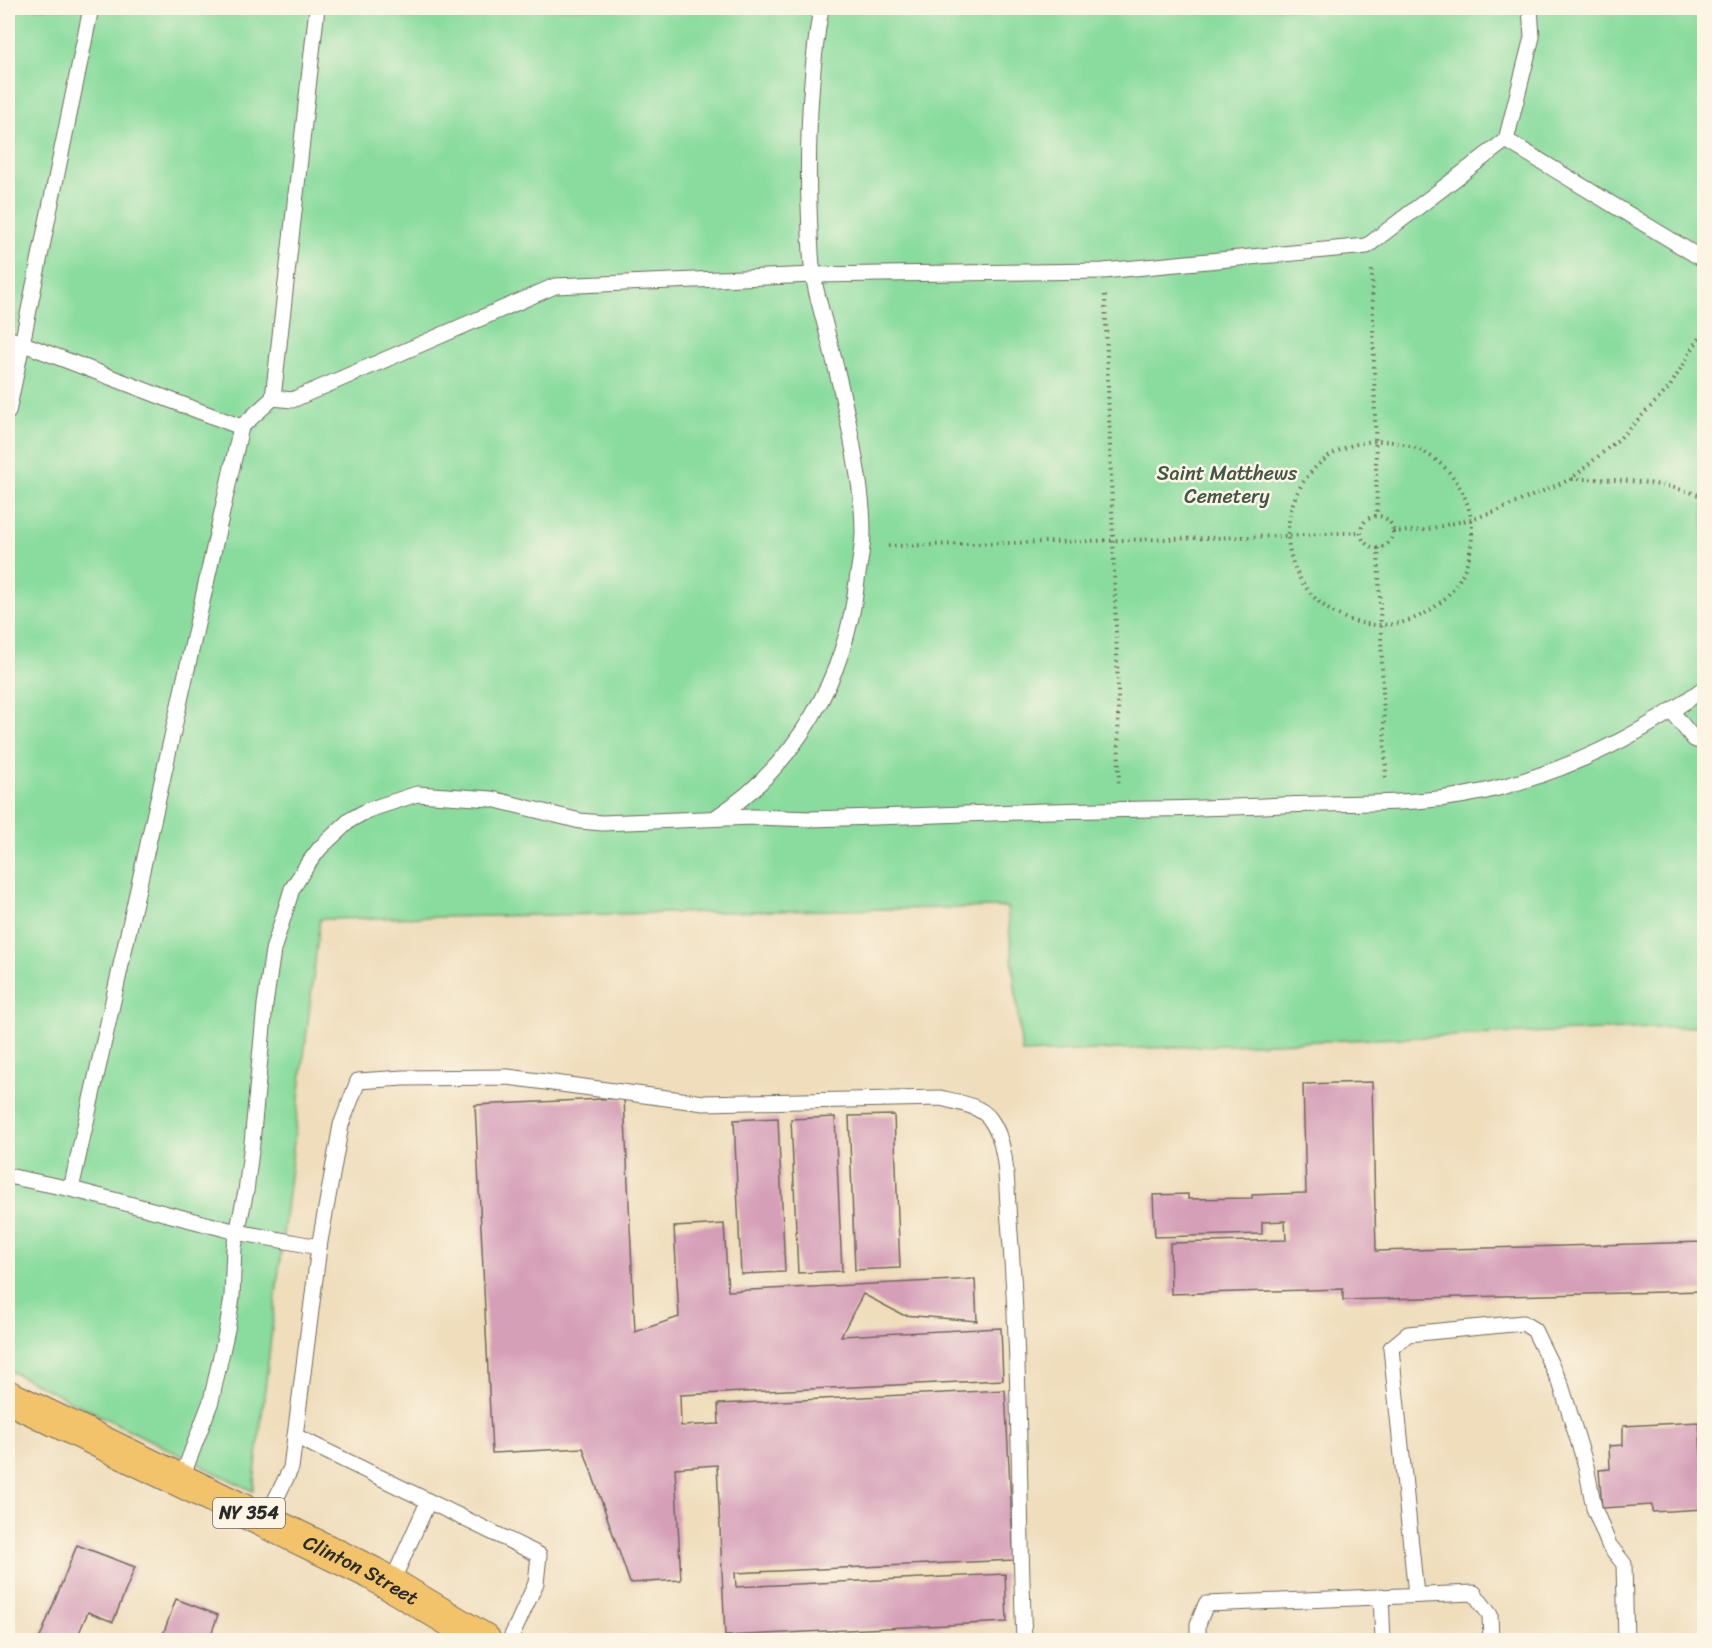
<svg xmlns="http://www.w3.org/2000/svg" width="1712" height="1648" font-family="Sriracha,sans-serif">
<rect width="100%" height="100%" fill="#fcf5e5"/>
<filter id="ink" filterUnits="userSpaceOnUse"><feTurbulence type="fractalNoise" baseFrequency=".0167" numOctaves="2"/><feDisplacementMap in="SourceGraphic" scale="12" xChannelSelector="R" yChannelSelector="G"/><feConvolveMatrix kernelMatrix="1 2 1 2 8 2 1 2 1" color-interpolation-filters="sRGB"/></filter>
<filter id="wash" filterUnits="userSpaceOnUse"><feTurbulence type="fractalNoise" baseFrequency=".008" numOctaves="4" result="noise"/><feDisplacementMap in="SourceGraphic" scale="24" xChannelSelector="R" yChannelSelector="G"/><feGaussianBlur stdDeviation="1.35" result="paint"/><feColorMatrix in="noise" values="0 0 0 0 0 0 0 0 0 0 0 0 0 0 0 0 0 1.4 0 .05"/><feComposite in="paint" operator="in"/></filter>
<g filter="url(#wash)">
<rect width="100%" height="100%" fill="#efddbb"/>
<!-- green -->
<polygon fill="#89dc9e" stroke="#5a8464" stroke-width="1.5" points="8,8 1704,8 1704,1026 1022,1053 1007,907 320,919 253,1491 8,1370"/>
<g id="blocks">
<!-- building -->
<g fill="#d59fb8">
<polygon points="1372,1082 1376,1251 1704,1242 1704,1291 1343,1300 1343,1289 1171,1294 1170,1243 1286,1240 1285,1221 1262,1222 1262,1234 1155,1237 1153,1195 1188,1194 1188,1199 1252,1198 1252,1195 1306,1193 1303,1084"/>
<polygon points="624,1098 635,1332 679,1317 674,1227 724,1224 728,1291 975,1279 977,1321 903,1315 863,1294 841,1336 1001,1328 1003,1380 680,1395 681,1426 719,1424 718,1404 1005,1390 1014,1560 735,1573 736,1587 1005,1574 1007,1622 725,1636 717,1465 675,1468 681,1580 630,1583 583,1448 492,1453 475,1105"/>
<polygon points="894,1115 900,1268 855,1270 849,1116"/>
<polygon points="835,1117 842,1271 798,1273 791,1119"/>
<polygon points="778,1118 785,1272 741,1274 734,1120"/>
<polygon points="1699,1422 1701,1454 1704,1453 1704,1509 1652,1512 1652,1505 1602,1508 1599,1470 1610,1469 1609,1446 1623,1445 1623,1426"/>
<polygon points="77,1545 135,1567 113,1622 88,1612 76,1640 39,1640"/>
<polygon points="176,1599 218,1615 209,1640 161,1640"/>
</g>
</g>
</g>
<g filter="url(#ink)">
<use href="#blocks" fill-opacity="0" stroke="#70695d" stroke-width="1.5"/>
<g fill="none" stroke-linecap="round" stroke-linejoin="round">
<!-- service casing -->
<g stroke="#70695d" stroke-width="17">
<g id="service">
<polyline points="1506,140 1704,260"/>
<polyline points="8,338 241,427"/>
<polyline points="273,398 292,400 555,286 813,275 1103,271 1367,246 1506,140 1532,37 1530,8"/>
<polyline points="8,412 91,8"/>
<polyline points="1672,712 1694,739 1704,743"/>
<path d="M715,818C796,766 846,677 857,581C859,565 863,549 863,532C863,509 860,486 856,464C849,421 839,378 828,336C823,315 816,295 813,274C810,252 810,229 809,206C807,139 810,74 821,8"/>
<polyline points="8,1176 71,1189 237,1232 319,1247"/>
<polyline points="71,1189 241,427 273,398 317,8"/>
<polyline points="295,1436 539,1555 536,1583 510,1640"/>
<path d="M181,1480L211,1401L227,1329L232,1297L234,1247L246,1191L252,1143L265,1005L273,950L292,889L307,865L320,848L350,820L368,810L417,794L492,799L580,821L602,823L753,817L811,819C889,817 968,814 1046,811C1125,809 1203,809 1282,805C1354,802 1431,807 1502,787C1575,767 1644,733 1704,688"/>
<path d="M265,1521L291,1468L319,1247L341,1125L358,1081L403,1078L508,1077L704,1103L940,1098C956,1102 980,1105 990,1119C1009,1144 1006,1190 1009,1221C1021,1360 1018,1501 1024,1640"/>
<polyline points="391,1584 428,1502"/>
<polyline points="1416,1595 1391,1348 1408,1334 1523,1323 1534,1330 1561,1385 1586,1466 1594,1508 1609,1545 1624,1564 1626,1640"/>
<polyline points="1381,1596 1383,1640"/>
<polyline points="1198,1640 1198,1624 1206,1604 1474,1593 1490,1615 1491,1640"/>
</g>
</g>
<!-- primary casing -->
<g stroke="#70695d" stroke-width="35">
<g id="primary">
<path id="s1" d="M8,1397L372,1573L484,1640"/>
</g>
</g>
<!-- path -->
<g stroke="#70695d" stroke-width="4" stroke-dasharray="1.5 4.5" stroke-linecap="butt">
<polyline points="1372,270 1377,516"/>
<polyline points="1105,295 1118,689 1119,786"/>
<circle cx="1380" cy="533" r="92"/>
<path d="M1572,479C1617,479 1663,481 1704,497"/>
<circle cx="1377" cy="532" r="16"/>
<polyline points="1393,532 1424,530 1472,519 1497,511 1571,479 1619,439 1669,388 1704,330"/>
<polyline points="888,546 1286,536 1361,532"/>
<polyline points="1378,548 1386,778"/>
</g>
<!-- service -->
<use href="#service" stroke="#fff" stroke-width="15"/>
<!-- primary -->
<use href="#primary" stroke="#f2c36a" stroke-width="33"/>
</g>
</g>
<g text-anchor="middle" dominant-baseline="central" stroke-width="5" stroke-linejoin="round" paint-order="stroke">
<!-- shield labels -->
<rect fill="#fcf5e5" stroke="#6a6863" stroke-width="1.5" x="213" y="1498" width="72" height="30" rx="4.5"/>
<g font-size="18" font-weight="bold" fill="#2b2b2b">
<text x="249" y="1513">NY 354</text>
</g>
<!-- park labels -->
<g font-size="20" fill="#425748" stroke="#fcf5e5">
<text x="1227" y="473">Saint Matthews<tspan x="1227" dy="23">Cemetery</tspan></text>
</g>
<!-- street labels -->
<g font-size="20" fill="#2b2b2b" stroke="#fcf5e5">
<text stroke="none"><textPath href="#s1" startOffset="393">Clinton Street</textPath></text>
</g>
</g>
<!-- margin -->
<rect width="1712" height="1648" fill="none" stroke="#fcf5e5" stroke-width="30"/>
</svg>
